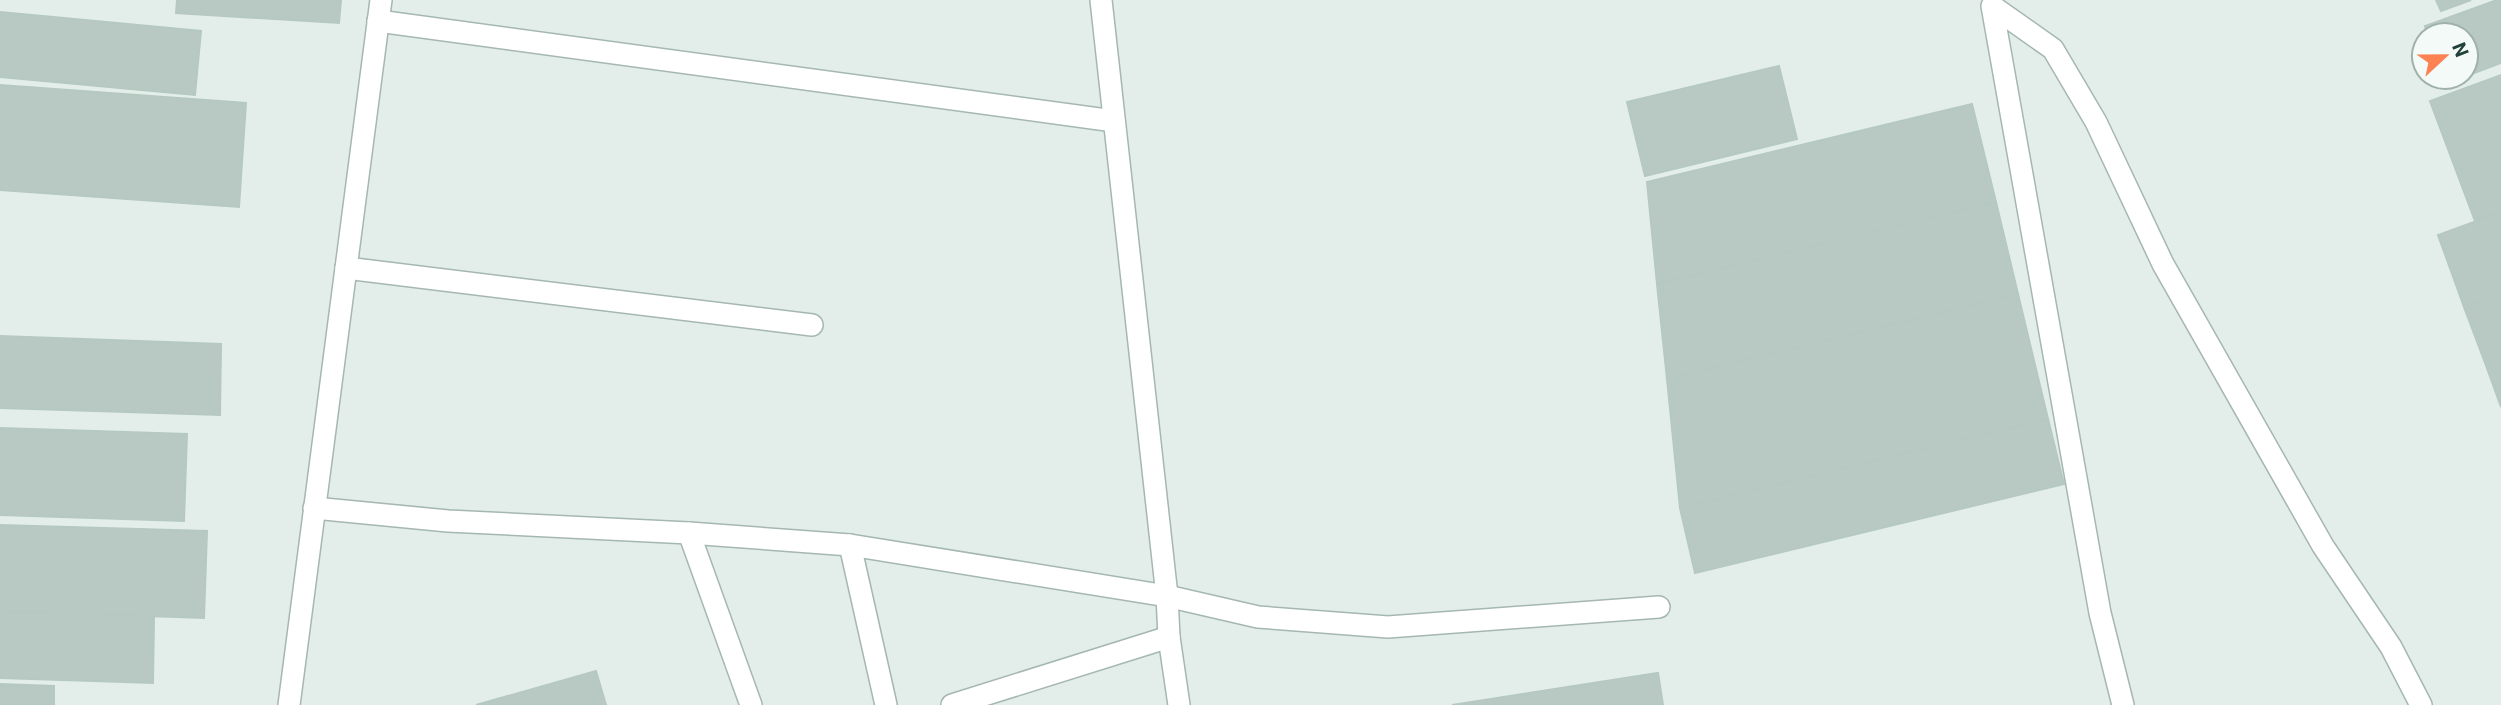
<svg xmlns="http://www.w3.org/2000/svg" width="2501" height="705" font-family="Roboto,sans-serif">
<rect width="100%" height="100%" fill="#e3eeea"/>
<!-- building -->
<g fill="#b8c9c3" stroke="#b5c9c1" stroke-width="2">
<polygon points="177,0 341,0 339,23 176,13"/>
<polygon points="2436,0 2471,0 2441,11"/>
<polygon points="2497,0 2501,0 2501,63 2466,76 2466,35 2428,35 2425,26"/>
<polygon points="0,12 201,31 195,95 0,77"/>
<polygon points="1779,66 1797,139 1645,176 1627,102"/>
<polygon points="2501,75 2501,212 2475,221 2430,101"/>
<polygon points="0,85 246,103 239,207 0,190"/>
<polygon points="1972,104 1996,202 1657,284 1647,182"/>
<polygon points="1996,202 2018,294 1667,379 1657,284"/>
<polygon points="2501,212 2501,294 2464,307 2438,235"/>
<polygon points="2018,294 2048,419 1680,508 1667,379"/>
<polygon points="2501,294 2501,363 2487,368 2464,307"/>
<polygon points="0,336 221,344 220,415 0,408"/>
<polygon points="2501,363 2501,407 2487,368"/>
<polygon points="2048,419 2064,484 1695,573 1680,508"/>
<polygon points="0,428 187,434 184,521 0,515"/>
<polygon points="0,525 207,531 204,618 0,611"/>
<polygon points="0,611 154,616 153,683 0,678"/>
<polygon points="596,671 606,705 476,705"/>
<polygon points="1658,673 1663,705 1452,705"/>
<polygon points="0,684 54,686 54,705 0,705"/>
</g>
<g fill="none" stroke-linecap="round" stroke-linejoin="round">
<!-- lane casing -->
<g stroke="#a5b7b2" stroke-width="24">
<polyline id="lane" points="1167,596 1258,617 1388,627 1659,607"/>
</g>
<!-- street casing -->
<g stroke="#a5b7b2" stroke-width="24">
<g id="street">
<polyline points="378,21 1114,121"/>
<polyline points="346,268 812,325"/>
<polyline points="314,508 448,521 689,533 850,545 1167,596 1101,0"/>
<polyline points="689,533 751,705"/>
<polyline points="850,545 886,705"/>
<polyline points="1167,596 1169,637 1179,705"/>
<polyline points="289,705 381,0"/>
<polyline points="952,705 1169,637"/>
<polyline points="2123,705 2100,613 1992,6 2053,49 2096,122 2163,264 2323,546 2391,647 2421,705"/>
</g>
</g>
<!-- lane -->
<use href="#lane" stroke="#fff" stroke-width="21"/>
<!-- street -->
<use href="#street" stroke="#fff" stroke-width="21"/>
</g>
<!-- north arrow -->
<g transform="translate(2445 56) rotate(68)"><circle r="33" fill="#f4faf7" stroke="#a0b0ab" stroke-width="2"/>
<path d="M0-5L12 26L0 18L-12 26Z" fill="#fc8253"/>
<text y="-10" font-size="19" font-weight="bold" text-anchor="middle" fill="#21413a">N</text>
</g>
</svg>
